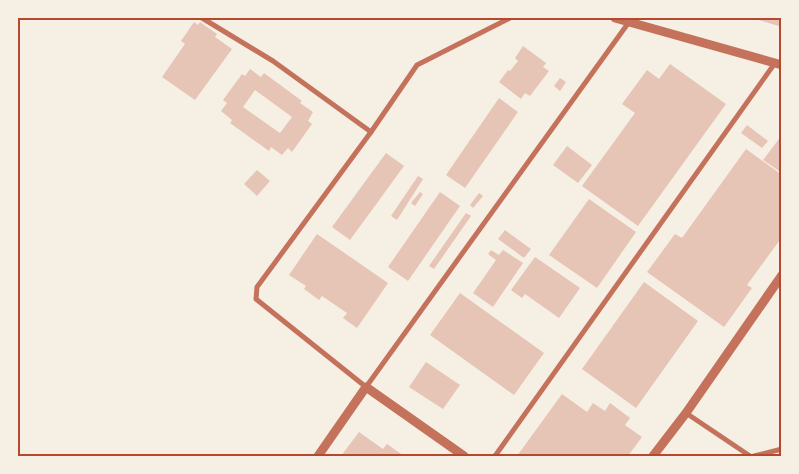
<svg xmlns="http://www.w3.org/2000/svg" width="799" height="474" font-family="Manrope,sans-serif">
<rect width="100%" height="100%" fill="#f6efe4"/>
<!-- building -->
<g fill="#e6c5b7" fill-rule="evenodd">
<polygon points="752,18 782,18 782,27"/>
<polygon points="194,22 198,25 200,22 217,34 215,37 232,49 195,100 162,77 185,44 181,41"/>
<polygon points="523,46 546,63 543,67 549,71 530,96 525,93 521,99 499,82 508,70 510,71 518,61 515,58"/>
<polygon points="670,64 726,104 638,226 582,186 635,113 622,104 647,70 659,79"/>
<path d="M250,69L261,77L264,73L302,101L300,103L313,112L308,121L312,124L292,152L288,148L282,155L271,147L269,151L230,123L232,120L221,111L227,103L223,100L242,74L245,76ZM255,90L292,117L280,133L243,107Z"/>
<polygon points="560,78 566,82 560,91 554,86"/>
<polygon points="499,98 518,112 465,188 446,175"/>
<polygon points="747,125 768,141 762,148 741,133"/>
<polygon points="782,135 782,173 763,160"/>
<polygon points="567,146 592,165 578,183 553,165"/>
<polygon points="746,149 782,175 782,237 747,285 752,288 724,327 647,272 675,234 682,238"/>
<polygon points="386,153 404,166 350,240 332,227"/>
<polygon points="257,170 270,181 257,196 244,184"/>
<polygon points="418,176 423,179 397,220 391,216"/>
<polygon points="420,192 423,194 415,206 411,203"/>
<polygon points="440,192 460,206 408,281 388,267"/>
<polygon points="479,193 483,196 473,208 470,205"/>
<polygon points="589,199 636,232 597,288 549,255"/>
<polygon points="466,213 471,216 434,269 429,266"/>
<polygon points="505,230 531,249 524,258 498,239"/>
<polygon points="317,234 388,283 357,328 343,318 347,313 322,296 319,300 304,289 306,286 289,275"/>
<polygon points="491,250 499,255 503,250 523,263 493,307 473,293 496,260 488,254"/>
<polygon points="535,257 580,288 559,318 525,294 522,298 511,290"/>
<polygon points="644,282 698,321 636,408 582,369"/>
<polygon points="460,293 544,353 514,395 430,335"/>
<polygon points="426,362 460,385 443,409 409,387"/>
<polygon points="562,394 587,412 593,403 605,411 610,403 630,418 625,425 642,437 628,456 517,456"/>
<polygon points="359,432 383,449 387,444 404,456 341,456"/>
</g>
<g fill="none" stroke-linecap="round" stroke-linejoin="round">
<!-- minor -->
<g stroke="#c5725c" stroke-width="5">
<polyline points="202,18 273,61 371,132"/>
<polyline points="510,18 417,65 371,132 257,287 256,299 366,387 629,22"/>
<polyline points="686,413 750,456"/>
<polyline points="495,456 775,63"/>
<polyline points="754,456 782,449"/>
</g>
<!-- tertiary -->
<g stroke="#c5725c" stroke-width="9">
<polyline points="615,18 782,65"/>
<polyline points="318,456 366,387 464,456"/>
<polyline points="653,456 686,413 782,275"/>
</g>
</g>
<!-- border -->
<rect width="799" height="474" fill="none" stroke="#f6efe4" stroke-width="38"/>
<rect x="19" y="19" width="761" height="436" fill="none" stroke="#b5482f" stroke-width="2"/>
</svg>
